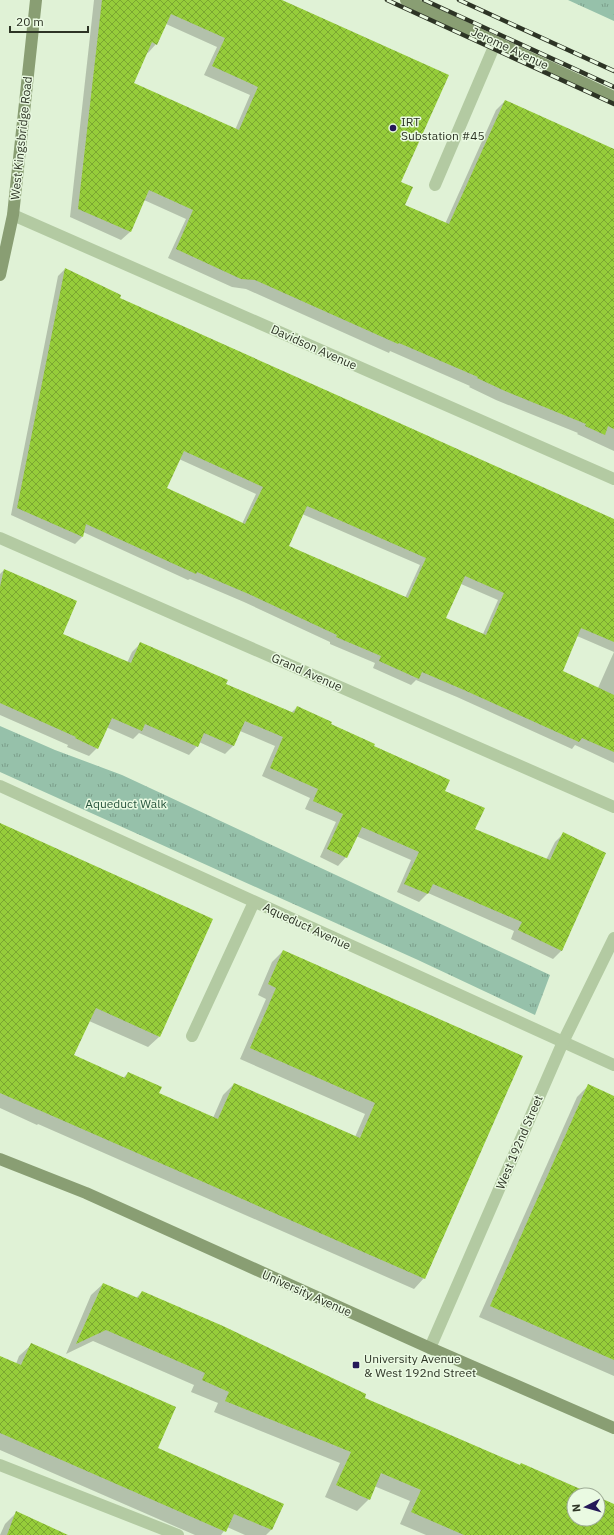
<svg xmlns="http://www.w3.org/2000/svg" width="614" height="1535" font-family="'IBM Plex Sans',sans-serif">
<defs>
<pattern id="grass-tufts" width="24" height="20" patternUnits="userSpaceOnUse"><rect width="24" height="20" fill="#96c1aa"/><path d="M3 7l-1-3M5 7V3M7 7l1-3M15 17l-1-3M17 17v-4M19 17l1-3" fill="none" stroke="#7b9e8a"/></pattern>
<pattern id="building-cross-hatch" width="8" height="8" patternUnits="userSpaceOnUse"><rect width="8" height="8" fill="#96cd3a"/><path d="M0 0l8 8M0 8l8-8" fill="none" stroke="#7ba731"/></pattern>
</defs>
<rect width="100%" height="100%" fill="#e0f2d6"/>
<!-- grass -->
<g fill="url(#grass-tufts)">
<polygon points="568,0 614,0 614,21"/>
<polygon points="0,726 55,750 122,775 550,975 535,1015 418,960 0,772"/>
</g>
<!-- shadow -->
<g fill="#0003" fill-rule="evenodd">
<path d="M94,0H279L400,183L404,205L445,224L496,110L505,101L614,150V451L577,434L578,433L496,400L469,387L470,386L390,351L389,353L246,289L232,287L168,258L186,219L144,200L130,232L121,240L70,217ZM166,24L217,47L204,75L250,95L235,130L132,84L146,52L148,53L156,44Z"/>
<path d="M65,269L118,298L614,520V652L577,636L561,672L598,688L614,652V763L575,745L572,749L457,697L416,680L411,685L373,668L375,663L330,644V642L244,602L190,579L188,580L83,532L82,537L75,544L11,515L58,276ZM179,459L256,494L242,524L166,489ZM302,514L420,565L405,598L287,547ZM461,584L498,600L483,634L445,619Z"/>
<polygon points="4,570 62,634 127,663 132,652 140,644 225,684 291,713 297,707 372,747 444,791 474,830 546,860 555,842 563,834 562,950 553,959 511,939 514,931 428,893 419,902 397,892 411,860 356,836 346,857 338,866 320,857 336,822 305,809 310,798 262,776 275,746 240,731 233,746 225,754 199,742 197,746 189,755 139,733 133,739 106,727 97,748 89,756 67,747 68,745 0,715 0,574"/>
<polygon points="0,824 159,1037 148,1047 89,1021 73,1056 123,1078 128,1073 157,1093 213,1118 223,1095 234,1084 355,1137 365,1114 240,1059 266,999 258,995 272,962 283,951 522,1056 424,1278 414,1289 38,1124 37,1125 0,1108"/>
<polygon points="588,1086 614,1097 614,1376 479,1317 577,1097"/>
<polygon points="103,1284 136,1298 142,1292 363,1398 519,1466 592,1495 574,1495 574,1519 598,1519 598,1498 614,1505 614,1532 613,1535 426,1535 400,1524 410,1501 374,1486 369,1499 357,1511 325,1497 340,1463 214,1412 218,1403 191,1392 194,1385 93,1341 66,1354 91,1295"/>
<polygon points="31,1345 156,1449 283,1504 271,1530 266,1535 245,1535 227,1527 221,1535 195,1535 0,1450 0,1357 16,1364 19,1356"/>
<polygon points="17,1512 66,1535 0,1535 5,1524"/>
</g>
<!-- building -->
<g fill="url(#building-cross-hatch)" fill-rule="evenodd">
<path d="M102,0H282L449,75L401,182L413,187L405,205L449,224L505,100L614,149V429L608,426L605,435L585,426L586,424L505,391L477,378L478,377L399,343L398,344L255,280L241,279L176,249L193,210L149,190L131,232L78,209ZM171,14L225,38L212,66L258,87L239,130L134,83L152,42L157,45Z"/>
<path d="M65,268L121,295L120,298L614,519V642L581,628L563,671L614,695V752L582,738L579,742L464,690L422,672L419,679L379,661L381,656L336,637L337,635L251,595L197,572L196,574L86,524L83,537L17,508ZM184,451L263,487L245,524L167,488ZM307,506L426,558L408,598L289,546ZM465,576L504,593L486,635L446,618Z"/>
<polygon points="4,569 77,601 63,634 131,663 140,642 228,680 226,684 294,713 297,706 332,722 331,724 375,744 374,746 450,780 445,791 485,808 475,829 550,860 563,832 606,853 562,951 518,930 522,922 433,884 428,894 404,884 419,852 362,827 347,858 327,849 343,814 313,801 318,789 270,768 283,737 245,721 234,746 204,733 198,747 145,724 142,731 112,718 98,749 75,738 76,737 0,703 0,587"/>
<polygon points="0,823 213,919 160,1037 96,1008 74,1055 125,1078 128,1072 162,1087 159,1093 218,1119 234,1083 360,1138 375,1103 250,1048 276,988 268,984 283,950 523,1056 425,1279 0,1093"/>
<polygon points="588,1084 614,1096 614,1360 490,1306"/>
<polygon points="103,1283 138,1298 142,1291 223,1326 366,1394 365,1398 520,1465 521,1463 594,1495 574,1495 574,1519 598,1519 598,1497 614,1504 614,1535 464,1535 411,1512 421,1490 381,1473 370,1500 336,1485 351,1452 225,1401 229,1392 202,1380 205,1373 106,1330 76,1344"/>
<polygon points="31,1343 176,1407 158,1448 284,1504 272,1530 234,1514 226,1532 0,1433 0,1356 21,1365"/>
<polygon points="16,1511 68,1535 7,1535"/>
</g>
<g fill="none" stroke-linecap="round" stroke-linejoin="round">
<!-- lane -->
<g stroke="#b3caa2" stroke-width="12">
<polyline points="435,185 496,42"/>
<polyline points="192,1036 254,902"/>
<polyline points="0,1465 178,1535"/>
</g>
<!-- street -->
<g stroke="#b3caa2" stroke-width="12">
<polyline points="13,215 614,479"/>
<polyline points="0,538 614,807"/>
<polyline points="0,786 614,1065"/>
<polyline points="430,1348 563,1042 614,938"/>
</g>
<!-- secondary -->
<g stroke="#899e73" stroke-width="12">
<polyline points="406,0 614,97"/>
<polyline points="0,275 13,215 36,0"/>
<polyline points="0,1159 86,1193 430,1348 614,1428"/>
</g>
<!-- rail casing -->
<g stroke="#2d3425" stroke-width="4.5">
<g id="rail">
<polyline points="387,0 614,104"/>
<polyline points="424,0 614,87"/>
<polyline points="459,0 614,71"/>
</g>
</g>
<!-- rail -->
<use href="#rail" stroke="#eafae2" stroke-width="3" stroke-dasharray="9" stroke-linecap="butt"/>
</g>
<!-- markers -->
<g fill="#251958" stroke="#eafae2" stroke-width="1.5">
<circle cx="393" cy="128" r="4"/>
<rect x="352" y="1361" width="8" height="8" rx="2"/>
</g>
<g text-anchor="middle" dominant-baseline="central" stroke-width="3" stroke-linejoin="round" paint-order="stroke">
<!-- street labels -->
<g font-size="12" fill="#2d3425" stroke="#eafae2">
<text transform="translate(510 48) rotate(25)">Jerome Avenue</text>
<text transform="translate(21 138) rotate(-84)">West Kingsbridge Road</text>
<text transform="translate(314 347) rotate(24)">Davidson Avenue</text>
<text transform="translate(307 672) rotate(24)">Grand Avenue</text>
<text transform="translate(307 926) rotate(25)">Aqueduct Avenue</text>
<text transform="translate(519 1142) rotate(-67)">West 192nd Street</text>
<text transform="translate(307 1293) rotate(24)">University Avenue</text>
</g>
<!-- poi labels -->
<g font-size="12" fill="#2d3425" stroke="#eafae2" text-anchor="start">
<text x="401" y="121">IRT<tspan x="401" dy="14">Substation #45</tspan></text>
<text x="364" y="1358">University Avenue<tspan x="364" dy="14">&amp; West 192nd Street</tspan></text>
</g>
<!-- park labels -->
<g font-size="12" fill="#27543d" stroke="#eafae2">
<text x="126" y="803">Aqueduct Walk</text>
</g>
</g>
<!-- north arrow -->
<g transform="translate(586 1507) rotate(264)"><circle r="19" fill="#eafae2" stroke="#9eab96"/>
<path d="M0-3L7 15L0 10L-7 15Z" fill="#251958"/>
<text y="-6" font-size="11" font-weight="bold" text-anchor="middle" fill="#2d3425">N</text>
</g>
<!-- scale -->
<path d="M10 26v6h78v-6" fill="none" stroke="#2d3425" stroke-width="2"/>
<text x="16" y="26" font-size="12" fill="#2d3425" stroke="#eafae2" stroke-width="3" paint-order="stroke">20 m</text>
</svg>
